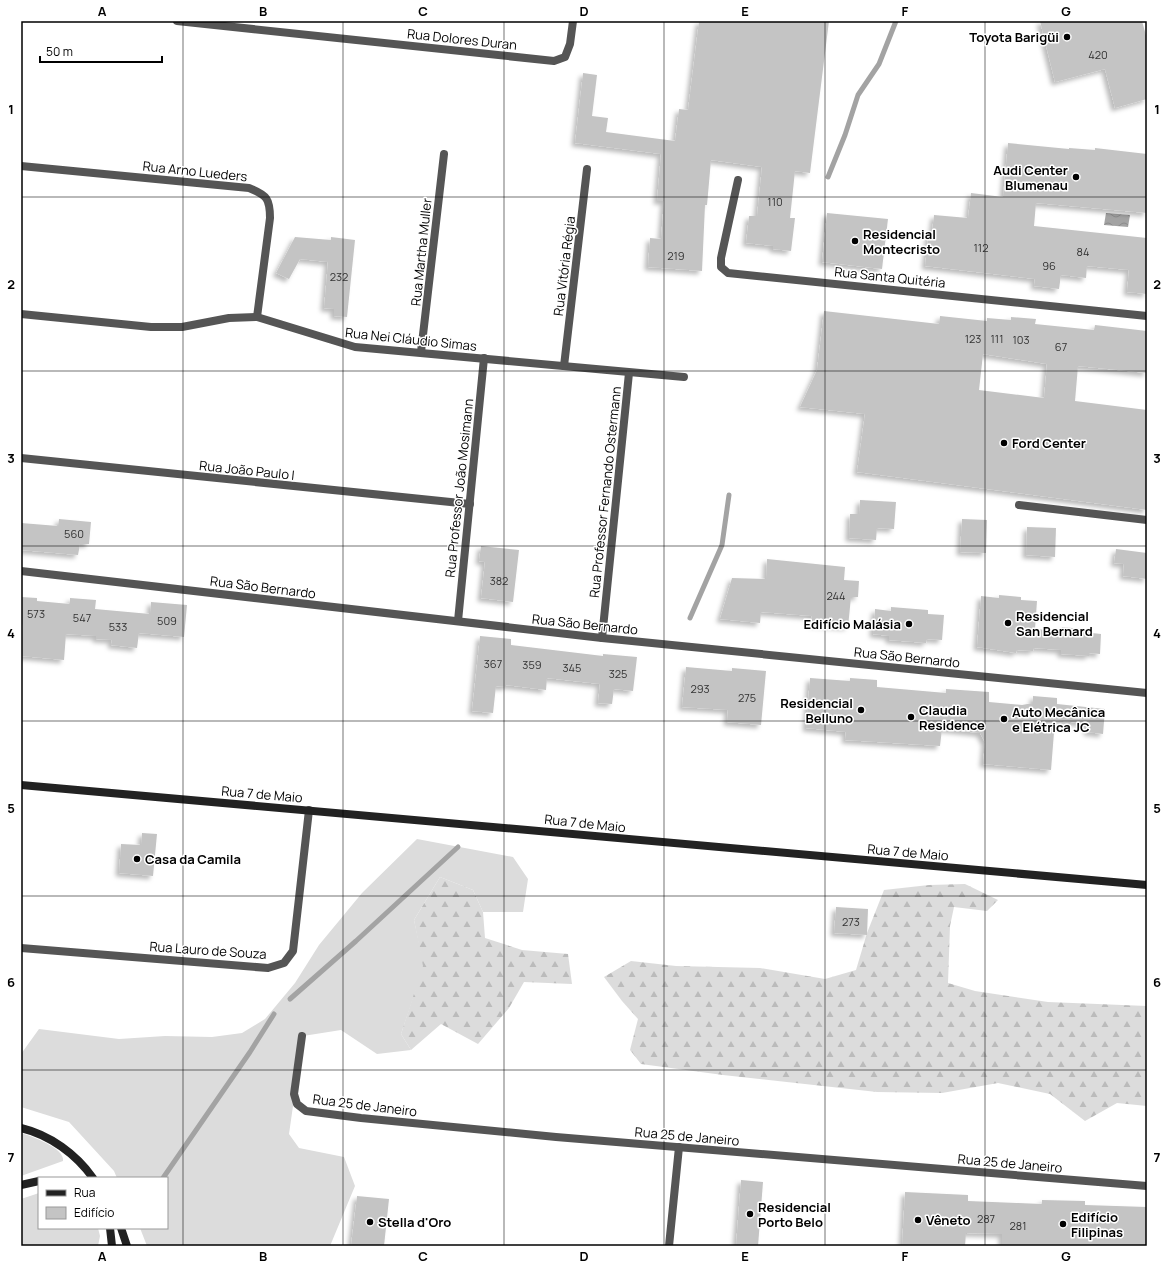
<svg xmlns="http://www.w3.org/2000/svg" width="1168" height="1267" font-family="Manrope,sans-serif">
<defs>
<pattern id="forest-firs" width="22" height="20" patternUnits="userSpaceOnUse"><rect width="22" height="20" fill="#dcdcdc"/><path d="M5 1l3.5 6h-7zM16 11l3.5 6h-7z" fill="#bbb"/></pattern>
<pattern id="water-waves" width="16" height="10" patternUnits="userSpaceOnUse"><rect width="16" height="10" fill="#a3a3a3"/><path d="M0 5q4-4 8 0t8 0" fill="none" stroke="#8b8b8b"/></pattern>
<filter id="shadow"><feDropShadow dx="-3.5" dy="3.5" stdDeviation="2" flood-color="#0004"/></filter>
</defs>
<rect width="100%" height="100%" fill="#fff"/>
<!-- grass -->
<g fill="#dcdcdc">
<polygon points="417,839 513,857 528,879 523,912 483,912 473,890 440,877 414,920 424,966 401,1034 411,1050 377,1054 341,1030 303,1036 289,1134 299,1148 344,1157 355,1186 330,1246 147,1246 140,1228 167,1228 167,1178 117,1178 114,1171 69,1122 21,1107 21,1054 39,1029 119,1039 165,1036 212,1037 242,1033 265,1019 295,983 319,945 362,893"/>
<path d="M21,1133C31,1136 65,1148 63,1161L21,1176Z"/>
<polygon points="39,1193 39,1228 98,1228 100,1236 98,1246 21,1246 21,1199"/>
</g>
<!-- forest -->
<g fill="url(#forest-firs)">
<polygon points="440,877 473,890 483,912 485,938 522,950 568,954 572,984 524,982 509,1008 478,1044 441,1024 411,1050 401,1034 423,966 414,920"/>
<polygon points="965,884 998,900 987,911 954,907 950,926 948,983 975,991 1048,1002 1147,1006 1147,1106 1117,1103 1085,1121 1050,1094 998,1083 942,1093 877,1092 723,1075 641,1064 630,1050 638,1019 622,1001 604,977 631,961 676,966 760,968 825,979 856,970 867,933 884,890 929,885"/>
</g>
<!-- water -->
<polygon fill="url(#water-waves)" points="1106,213 1130,215 1128,227 1104,225"/>
<g fill="none" stroke-linecap="round" stroke-linejoin="round">
<!-- stream -->
<g stroke="#a3a3a3" stroke-width="5">
<polyline points="828,177 845,135 858,95 879,64 896,21"/>
<polyline points="690,618 722,545 729,495"/>
<polyline points="290,999 356,941 458,847"/>
<polyline points="163,1178 250,1052 274,1014"/>
</g>
</g>
<!-- building -->
<g fill="#c4c4c4" fill-rule="evenodd" filter="url(#shadow)">
<polygon points="699,21 829,21 810,173 795,171 790,218 795,218 791,251 773,249 773,246 746,243 749,216 757,216 762,167 711,160 707,205 705,205 702,271 648,267 650,238 661,239 664,201 657,201 661,154 575,143 583,73 597,75 592,116 608,118 606,132 675,141 679,109 688,110"/>
<polygon points="1040,21 1142,21 1147,39 1147,99 1115,108 1105,69 1055,82"/>
<polygon points="1008,143 1069,149 1069,148 1095,150 1095,148 1147,154 1147,213 1036,203 1034,226 1147,238 1147,294 1127,292 1129,270 1087,266 1086,278 1061,275 1059,289 1034,286 1035,279 925,266 929,231 932,232 934,215 968,218 971,193 1003,197"/>
<polygon points="827,213 888,219 882,269 822,262"/>
<polygon points="295,237 331,240 331,237 355,240 347,317 334,316 334,309 324,308 328,262 300,259 289,279 276,273"/>
<path d="M824,311L939,324L940,316L987,321V318L1011,320V317L1036,319L1035,324L1094,330L1095,325L1147,331V373L1078,366L1075,401L1147,410V510L857,472L865,414L800,407L817,370ZM983,354L1047,364L1044,398L979,390Z"/>
<polygon points="860,500 896,502 894,529 877,528 876,540 849,538 850,514 859,514"/>
<polygon points="59,519 91,522 89,544 80,544 78,555 21,550 21,523 58,526"/>
<polygon points="962,519 987,520 986,553 960,552"/>
<polygon points="1027,527 1056,528 1055,557 1026,555"/>
<polygon points="481,546 519,550 513,602 481,598 485,562 479,561"/>
<polygon points="1116,549 1147,553 1147,579 1123,576 1124,564 1114,563"/>
<polygon points="767,559 845,567 844,580 859,581 858,597 851,597 848,627 811,624 812,616 761,612 760,623 720,619 732,578 766,579"/>
<polygon points="999,595 1021,597 1021,600 1037,601 1035,629 1061,631 1062,627 1092,630 1092,633 1101,634 1100,654 1089,653 1089,656 1061,654 1061,650 1034,648 1033,651 1017,650 1016,653 977,647 981,596 999,598"/>
<polygon points="21,597 37,598 37,601 70,604 70,598 96,600 95,609 150,614 151,602 187,605 184,637 139,633 137,648 111,645 112,640 96,639 96,636 66,634 64,660 21,656 23,624 21,624"/>
<polygon points="891,607 928,610 928,614 944,615 942,640 927,639 926,643 889,640 889,636 873,634 875,609 891,611"/>
<polygon points="480,636 511,639 511,645 603,656 603,654 637,657 633,691 614,689 612,704 598,703 600,684 547,678 546,690 506,685 506,687 496,686 493,713 472,711"/>
<polygon points="686,667 732,671 732,668 766,671 761,725 727,722 728,710 682,707"/>
<polygon points="810,678 850,681 850,678 877,680 877,687 946,693 946,689 989,692 989,702 1022,705 1033,703 1033,696 1057,698 1057,704 1105,709 1103,734 1087,732 1088,724 1055,720 1051,770 983,764 985,742 980,733 942,729 940,746 845,740 846,732 806,728"/>
<polygon points="142,833 157,834 153,876 119,873 121,844 141,845"/>
<polygon points="836,907 868,909 867,935 834,933"/>
<polygon points="741,1180 763,1182 758,1246 736,1246"/>
<polygon points="905,1192 968,1195 968,1201 1042,1204 1042,1200 1085,1201 1085,1205 1147,1207 1147,1246 1002,1246 1002,1234 966,1233 965,1246 902,1246"/>
<polygon points="357,1196 389,1199 384,1246 351,1246"/>
</g>
<g fill="none" stroke-linecap="round" stroke-linejoin="round">
<!-- street -->
<g stroke="#555" stroke-width="8">
<polyline points="177,21 554,61 565,57 570,44 573,21"/>
<path d="M21,166L249,188C267,195 270,199 270,218L257,317"/>
<polyline points="738,180 721,258 721,267 728,273 1147,316"/>
<polyline points="21,314 151,327 182,327 229,318 257,317 355,347 684,377"/>
<polyline points="421,352 444,154"/>
<polyline points="564,366 587,169"/>
<polyline points="21,458 470,504"/>
<polyline points="1019,505 1147,520"/>
<polyline points="21,571 602,638 1147,693"/>
<polyline points="458,621 484,358"/>
<polyline points="602,638 629,373"/>
<polyline points="21,948 268,968 284,963 293,951 309,810"/>
<polyline points="302,1036 294,1094 297,1104 306,1111 361,1118 556,1137 1147,1186"/>
<polyline points="669,1246 679,1147"/>
</g>
<!-- secondary -->
<g stroke="#222" stroke-width="8">
<polyline points="21,785 1147,885"/>
<path d="M21,1128C50,1135 76,1154 93,1178"/>
<polyline points="21,1185 39,1181"/>
<polyline points="110,1228 112,1246"/>
<polyline points="121,1228 127,1246"/>
</g>
</g>
<!-- grid -->
<path fill="none" stroke="#000" stroke-width="1" stroke-opacity="0.55" d="M183,21V1246M343,21V1246M504,21V1246M664,21V1246M825,21V1246M985,21V1246M21,197H1147M21,371H1147M21,546H1147M21,721H1147M21,896H1147M21,1070H1147"/>
<!-- markers -->
<g fill="#000" stroke="#fff" stroke-width="1.5">
<circle cx="1067" cy="37" r="4"/>
<circle cx="1076" cy="177" r="4"/>
<circle cx="855" cy="241" r="4"/>
<circle cx="1004" cy="443" r="4"/>
<circle cx="1008" cy="623" r="4"/>
<circle cx="909" cy="624" r="4"/>
<circle cx="861" cy="710" r="4"/>
<circle cx="911" cy="717" r="4"/>
<circle cx="1004" cy="719" r="4"/>
<circle cx="137" cy="859" r="4"/>
<circle cx="750" cy="1214" r="4"/>
<circle cx="918" cy="1220" r="4"/>
<circle cx="370" cy="1222" r="4"/>
<circle cx="1063" cy="1224" r="4"/>
</g>
<g text-anchor="middle" dominant-baseline="central" stroke-width="3" stroke-linejoin="round" paint-order="stroke">
<!-- number labels -->
<g font-size="11" fill="#313131">
<text x="1098" y="54">420</text>
<text x="775" y="201">110</text>
<text x="981" y="247">112</text>
<text x="1083" y="251">84</text>
<text x="676" y="255">219</text>
<text x="1049" y="265">96</text>
<text x="339" y="276">232</text>
<text x="973" y="338">123</text>
<text x="997" y="338">111</text>
<text x="1021" y="339">103</text>
<text x="1061" y="346">67</text>
<text x="74" y="533">560</text>
<text x="499" y="580">382</text>
<text x="836" y="595">244</text>
<text x="36" y="613">573</text>
<text x="82" y="617">547</text>
<text x="167" y="620">509</text>
<text x="118" y="626">533</text>
<text x="493" y="663">367</text>
<text x="532" y="664">359</text>
<text x="572" y="667">345</text>
<text x="618" y="673">325</text>
<text x="700" y="688">293</text>
<text x="747" y="697">275</text>
<text x="851" y="921">273</text>
<text x="986" y="1218">287</text>
<text x="1018" y="1225">281</text>
</g>
<!-- poi labels -->
<g font-size="13" font-weight="bold" fill="#000" stroke="#fff" text-anchor="start">
<text x="1059" y="37" text-anchor="end">Toyota Barigüi</text>
<text x="1068" y="170" text-anchor="end">Audi Center<tspan x="1068" dy="15">Blumenau</tspan></text>
<text x="863" y="234">Residencial<tspan x="863" dy="15">Montecristo</tspan></text>
<text x="1012" y="443">Ford Center</text>
<text x="1016" y="616">Residencial<tspan x="1016" dy="15">San Bernard</tspan></text>
<text x="901" y="624" text-anchor="end">Edifício Malásia</text>
<text x="853" y="703" text-anchor="end">Residencial<tspan x="853" dy="15">Belluno</tspan></text>
<text x="919" y="710">Claudia<tspan x="919" dy="15">Residence</tspan></text>
<text x="1012" y="712">Auto Mecânica<tspan x="1012" dy="15">e Elétrica JC</tspan></text>
<text x="145" y="859">Casa da Camila</text>
<text x="758" y="1207">Residencial<tspan x="758" dy="15">Porto Belo</tspan></text>
<text x="1071" y="1217">Edifício<tspan x="1071" dy="15">Filipinas</tspan></text>
<text x="926" y="1220">Vêneto</text>
<text x="378" y="1222">Stella d'Oro</text>
</g>
<!-- street labels -->
<g font-size="13" fill="#000" stroke="#fff">
<text transform="translate(462 39) rotate(6)">Rua Dolores Duran</text>
<text transform="translate(195 171) rotate(6)">Rua Arno Lueders</text>
<text transform="translate(421 252) rotate(-84)">Rua Martha Muller</text>
<text transform="translate(564 266) rotate(-83)">Rua Vitória Régia</text>
<text transform="translate(890 277) rotate(6)">Rua Santa Quitéria</text>
<text transform="translate(411 339) rotate(6)">Rua Nei Cláudio Simas</text>
<text transform="translate(247 470) rotate(6)">Rua João Paulo I</text>
<text transform="translate(459 488) rotate(-84)">Rua Professor João Mosimann</text>
<text transform="translate(605 492) rotate(-84)">Rua Professor Fernando Ostermann</text>
<text transform="translate(263 587) rotate(7)">Rua São Bernardo</text>
<text transform="translate(585 624) rotate(6)">Rua São Bernardo</text>
<text transform="translate(907 657) rotate(6)">Rua São Bernardo</text>
<text transform="translate(262 794) rotate(5)">Rua 7 de Maio</text>
<text transform="translate(585 823) rotate(6)">Rua 7 de Maio</text>
<text transform="translate(908 852) rotate(5)">Rua 7 de Maio</text>
<text transform="translate(208 950) rotate(4)">Rua Lauro de Souza</text>
<text transform="translate(365 1105) rotate(7)">Rua 25 de Janeiro</text>
<text transform="translate(687 1136) rotate(5)">Rua 25 de Janeiro</text>
<text transform="translate(1010 1163) rotate(5)">Rua 25 de Janeiro</text>
</g>
</g>
<!-- border -->
<rect width="1168" height="1267" fill="none" stroke="#ffffff" stroke-width="44"/>
<!-- legend -->
<rect x="38" y="1177" width="130" height="52" fill="#ffffff" stroke="#999999"/>
<rect x="46" y="1190" width="20" height="6" fill="#222222" stroke="#999999"/>
<text x="74" y="1197" font-size="12" fill="#000000">Rua</text>
<rect x="46" y="1207" width="20" height="12" fill="#c4c4c4" stroke="#999999"/>
<text x="74" y="1217" font-size="12" fill="#000000">Edifício</text>
<!-- scale -->
<path d="M40 56v6h122v-6" fill="none" stroke="#000000" stroke-width="2"/>
<text x="46" y="56" font-size="12" fill="#000000" stroke="#ffffff" stroke-width="3" paint-order="stroke">50 m</text>
<rect x="22" y="22" width="1124" height="1223" fill="none" stroke="#000" stroke-width="1.5"/>
<g font-size="13" text-anchor="middle" font-weight="bold" fill="#000">
<text x="102" y="16">A</text>
<text x="263" y="16">B</text>
<text x="423" y="16">C</text>
<text x="584" y="16">D</text>
<text x="745" y="16">E</text>
<text x="905" y="16">F</text>
<text x="1066" y="16">G</text>
<text x="11" y="114">1</text>
<text x="1157" y="114">1</text>
<text x="11" y="289">2</text>
<text x="1157" y="289">2</text>
<text x="11" y="463">3</text>
<text x="1157" y="463">3</text>
<text x="11" y="638">4</text>
<text x="1157" y="638">4</text>
<text x="11" y="813">5</text>
<text x="1157" y="813">5</text>
<text x="11" y="987">6</text>
<text x="1157" y="987">6</text>
<text x="11" y="1162">7</text>
<text x="1157" y="1162">7</text>
<text x="102" y="1261">A</text>
<text x="263" y="1261">B</text>
<text x="423" y="1261">C</text>
<text x="584" y="1261">D</text>
<text x="745" y="1261">E</text>
<text x="905" y="1261">F</text>
<text x="1066" y="1261">G</text>
</g>
</svg>
